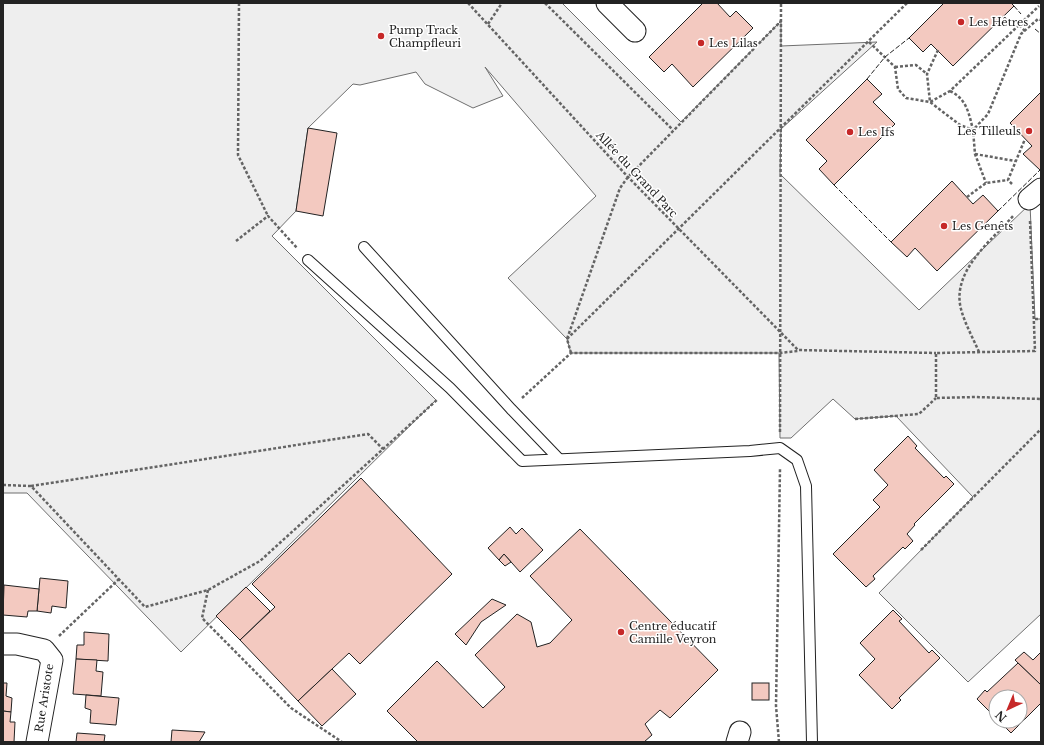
<svg xmlns="http://www.w3.org/2000/svg" width="1044" height="745" font-family="'Libre Baskerville',serif">
<rect width="100%" height="100%" fill="#fff"/>
<!-- green -->
<polygon fill="#eee" stroke="#6f6f6f" points="3,3 562,3 681,122 781,21 781,46 877,42 781,129 780,174 919,310 1030,204 1035,319 1041,319 1041,614 968,682 879,593 973,497 896,416 855,419 833,399 791,438 780,438 779,353 571,353 567,339 508,278 596,196 485,67 503,96 473,108 425,84 416,72 360,85 353,84 308,128 296,211 272,236 436,400 181,652 27,493 3,493"/>
<!-- building -->
<g fill="#f3c9c0" stroke="#222">
<polygon points="703,3 717,3 730,17 736,11 753,28 693,87 672,64 664,72 649,57"/>
<polygon points="944,3 1011,3 1014,6 953,66 931,44 923,52 909,38"/>
<polygon points="867,79 882,94 873,102 895,124 834,185 819,169 827,161 806,140"/>
<polygon points="1041,92 1041,169 1040,170 1023,154 1032,146 1010,123"/>
<polygon points="308,128 337,133 323,216 296,211"/>
<polygon points="952,181 973,204 983,195 998,211 937,271 915,248 907,257 891,242"/>
<polygon points="908,436 917,446 915,448 944,478 946,476 954,484 914,524 915,525 907,534 913,541 905,549 903,547 873,576 875,579 866,587 833,554 880,507 873,500 888,485 874,470"/>
<polygon points="361,478 452,574 360,664 349,653 298,701 240,640 275,607 252,584"/>
<polygon points="510,527 516,534 522,528 543,550 520,572 504,554 499,560 488,548"/>
<polygon points="580,529 718,670 670,718 660,710 645,724 652,735 644,742 418,742 387,711 437,661 483,708 505,687 475,655 517,614 531,622 537,647 550,643 572,620 530,576"/>
<polygon points="504,554 511,562 505,566 499,560"/>
<polygon points="40,578 68,581 66,608 52,606 51,613 37,611"/>
<polygon points="4,585 39,589 37,611 28,611 27,617 3,615"/>
<polygon points="246,587 270,611 240,640 216,616"/>
<polygon points="492,599 506,605 481,622 466,645 455,634"/>
<polygon points="893,610 902,619 899,621 929,653 932,650 940,658 899,698 901,700 892,709 859,675 875,659 860,643"/>
<polygon points="84,632 109,634 108,661 76,659 77,645 84,645"/>
<polygon points="1024,652 1033,660 1041,652 1041,685 1015,660"/>
<polygon points="76,659 97,660 96,671 103,672 101,696 73,694"/>
<polygon points="1018,663 1041,685 1041,703 1011,733 999,721 1020,721 1020,697 996,697 996,718 977,699 985,690 987,692"/>
<polygon points="332,669 356,694 322,726 298,701"/>
<polygon points="3,683 7,683 6,696 12,698 11,712 3,711"/>
<rect x="752" y="683" width="17" height="17"/>
<polygon points="86,695 119,698 116,725 90,723 91,710 85,708"/>
<polygon points="3,711 11,712 10,722 15,722 14,742 3,742"/>
<polygon points="172,730 205,732 199,742 171,742"/>
<polygon points="77,733 105,735 104,742 76,742"/>
</g>
<g fill="none" stroke-linecap="round" stroke-linejoin="round">
<!-- service casing -->
<g stroke="#222" stroke-width="12">
<g id="service">
<polyline points="364,247 511,409 559,459"/>
<polyline points="308,260 450,388 522,461 750,451 780,448 797,460 806,486 812,742"/>
</g>
</g>
<!-- minor casing -->
<g stroke="#222" stroke-width="23">
<g id="minor">
<polyline points="607,3 635,31"/>
<polyline points="1029,199 1041,189"/>
<polyline points="3,644 17,644 44,650 52,660 37,742"/>
<polyline points="737,742 740,732"/>
</g>
</g>
<!-- path -->
<g stroke="#646464" stroke-width="2.5" stroke-dasharray="3 2" stroke-linecap="butt">
<polyline points="239,3 238,155 268,216"/>
<polyline points="468,3 628,177 798,350 936,353"/>
<polyline points="545,3 673,130"/>
<polyline points="488,24 502,3"/>
<polyline points="1025,31 1019,25 1039,6"/>
<polyline points="869,42 895,67 898,89 906,98 930,102 950,91 1019,25"/>
<polyline points="938,50 927,74 930,102 960,125 973,130 975,154 986,183"/>
<polyline points="895,67 916,65 927,74"/>
<path d="M950,91C967,99 969,114 973,130L988,114L1021,34L1038,19L1041,20"/>
<polyline points="975,154 1015,161"/>
<polyline points="1012,184 1008,180 1025,139"/>
<polyline points="967,197 986,183 1008,180"/>
<polyline points="1030,221 1035,351 936,353 936,398 975,397 1041,399"/>
<polyline points="236,241 268,216 297,248"/>
<polyline points="1035,319 1041,319"/>
<polyline points="567,339 907,3"/>
<path d="M979,352C973,338 965,324 961,309C951,271 992,240 1014,215"/>
<polyline points="571,353 567,339 620,188 628,177 781,21"/>
<polyline points="522,398 571,353 779,353 798,351"/>
<polyline points="855,419 919,414 936,398"/>
<polyline points="780,432 781,3"/>
<polyline points="3,485 31,486 145,607 208,590 260,561 438,399"/>
<polyline points="31,486 368,434 383,449"/>
<polyline points="921,550 1041,429"/>
<polyline points="208,590 202,618 291,708 342,742"/>
<polyline points="59,636 119,579"/>
<polyline points="779,742 776,706 780,469"/>
</g>
<!-- service -->
<use href="#service" stroke="#fff" stroke-width="10"/>
<!-- minor -->
<use href="#minor" stroke="#fff" stroke-width="21"/>
<!-- fence -->
<g stroke="#222" stroke-width="1" stroke-dasharray="5 2" stroke-linecap="butt">
<polyline points="1014,6 1021,14"/>
<polyline points="1035,29 1041,34"/>
<polyline points="867,79 885,57 909,38"/>
<polyline points="834,185 891,242"/>
<polyline points="998,211 1040,170"/>
</g>
</g>
<!-- markers -->
<g fill="#c62828" stroke="#fff" stroke-width="1.5">
<circle cx="961" cy="22" r="4"/>
<circle cx="381" cy="36" r="4"/>
<circle cx="701" cy="43" r="4"/>
<circle cx="1029" cy="131" r="4"/>
<circle cx="850" cy="132" r="4"/>
<circle cx="944" cy="226" r="4"/>
<circle cx="621" cy="632" r="4"/>
</g>
<g text-anchor="middle" dominant-baseline="central" stroke-width="3" stroke-linejoin="round" paint-order="stroke">
<!-- poi labels -->
<g font-size="11" fill="#222" stroke="#fff" text-anchor="start">
<text x="969" y="22">Les Hêtres</text>
<text x="389" y="30">Pump Track<tspan x="389" dy="13">Champfleuri</tspan></text>
<text x="709" y="43">Les Lilas</text>
<text x="1021" y="131" text-anchor="end">Les Tilleuls</text>
<text x="858" y="132">Les Ifs</text>
<text x="952" y="226">Les Genêts</text>
<text x="629" y="626">Centre éducatif<tspan x="629" dy="13">Camille Veyron</tspan></text>
</g>
<!-- street labels -->
<g font-size="11" fill="#222" stroke="#fff">
<text transform="translate(637 174) rotate(47)">Allée du Grand Parc</text>
<text transform="translate(44 698) rotate(-81)">Rue Aristote</text>
</g>
</g>
<!-- border -->
<rect width="1044" height="745" fill="none" stroke="#222222" stroke-width="8"/>
<!-- north arrow -->
<g transform="translate(1008 709) rotate(224)"><circle r="19" fill="#ffffff" stroke="#a7a7a7"/>
<path d="M0-3L7 15L0 10L-7 15Z" fill="#c62828"/>
<text y="-6" font-size="11" font-weight="bold" text-anchor="middle" fill="#222222">N</text>
</g>
</svg>
